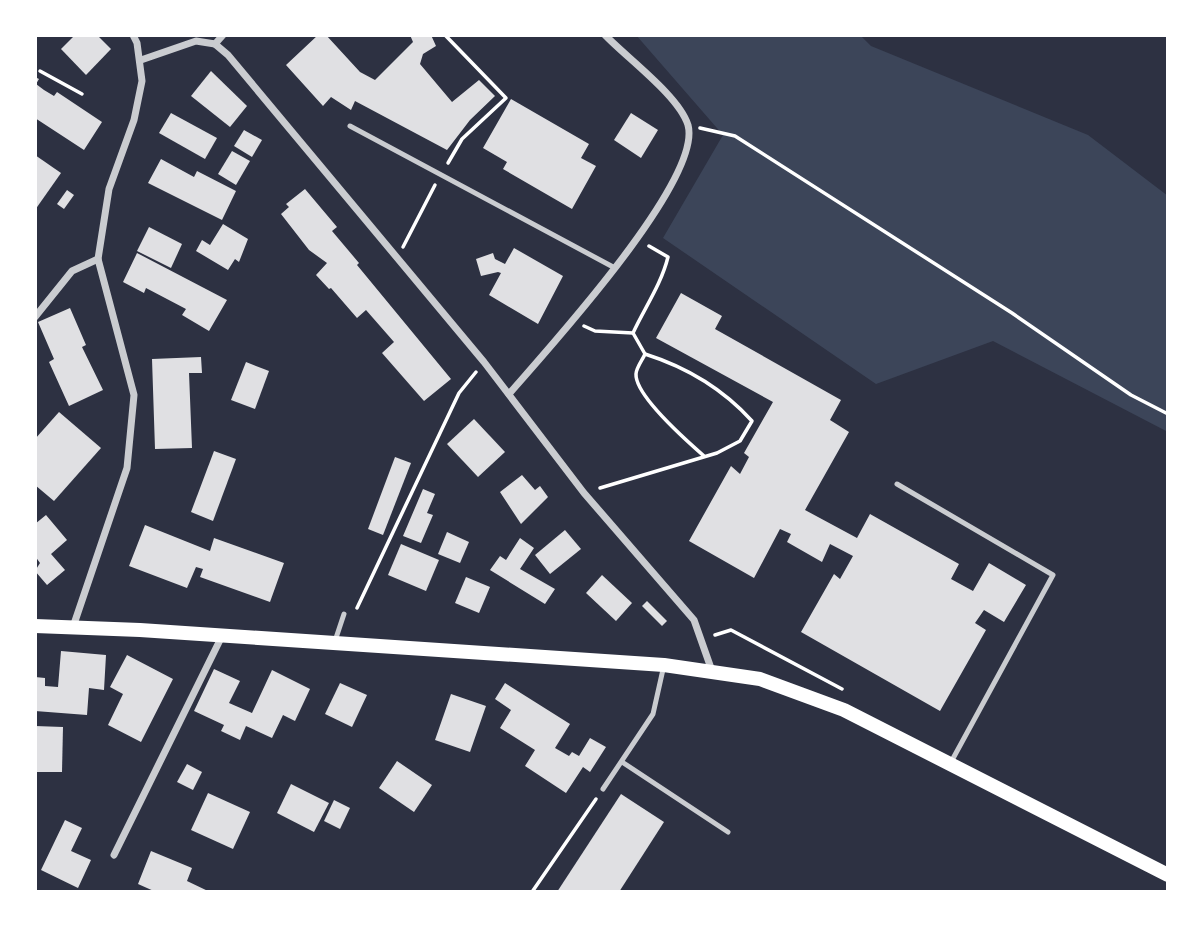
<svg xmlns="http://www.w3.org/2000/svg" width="1203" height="927" font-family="Rubik,sans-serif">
<rect width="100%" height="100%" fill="#2d3142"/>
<!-- green -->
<polygon fill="#3c4559" points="636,35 860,35 871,46 1088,135 1168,196 1168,432 993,341 876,384 663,238 723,135"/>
<!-- building -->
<g fill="#e0e0e3">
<polygon points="75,35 97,35 111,49 86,75 61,49"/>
<polygon points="318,35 326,35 360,72 375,80 413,42 410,35 431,35 436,46 423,54 420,64 452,102 479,80 495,96 470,120 447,150 355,101 351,110 331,97 323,106 286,65"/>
<polygon points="211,71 247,106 230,127 191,96"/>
<polygon points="35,77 39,79 36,84 44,90 54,96 57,92 102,122 84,150 35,118"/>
<polygon points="511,99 589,144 581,158 596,166 572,209 503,169 507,162 483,148"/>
<polygon points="171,113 217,138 205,159 159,133"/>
<polygon points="631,113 658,130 641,158 614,140"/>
<polygon points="244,130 262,140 252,157 234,146"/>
<polygon points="232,151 250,161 236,185 218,174"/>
<polygon points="35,155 61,173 35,210"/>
<polygon points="161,159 194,177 197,171 236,191 222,220 148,183"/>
<polygon points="305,189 337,227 332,231 359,263 357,265 451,379 424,401 382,353 394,342 366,310 357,318 331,288 329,289 316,275 327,263 309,250 281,214 289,207 286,204"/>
<polygon points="67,190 74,195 64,209 57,204"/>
<polygon points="223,224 248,239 239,262 235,259 228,270 196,251 202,240 210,245"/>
<polygon points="149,227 182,244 171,268 137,251"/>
<polygon points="514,248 563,276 538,324 489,295 501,273 498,272 481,276 476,259 493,253 495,259 505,264"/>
<polygon points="137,253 227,300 209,331 182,315 186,309 146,288 144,293 123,282"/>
<polygon points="681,293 722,316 715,329 841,400 830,420 849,432 805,510 857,538 870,514 959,564 951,579 973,591 989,563 1026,585 1004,622 984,610 975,623 986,630 940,711 801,632 834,574 840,579 853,556 830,544 822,562 787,542 791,534 780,529 754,578 689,541 731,466 740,474 749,457 744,453 773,402 656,338"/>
<polygon points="70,308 86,345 82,347 103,390 69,406 49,362 54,359 38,322"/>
<polygon points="201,357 202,373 189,373 192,448 155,449 152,359"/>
<polygon points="246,362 269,371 255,409 231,400"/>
<polygon points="59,412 101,448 54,501 35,485 35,439"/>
<polygon points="474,419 505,452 478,477 447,444"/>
<polygon points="214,451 236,459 213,521 191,512"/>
<polygon points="395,457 411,463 383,535 368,529"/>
<polygon points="522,475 535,490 540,486 548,497 521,524 500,492"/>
<polygon points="423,489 435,494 427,513 433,515 421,543 403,536"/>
<polygon points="46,515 67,540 51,554 65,570 47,585 35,571 40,563 35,556 35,524"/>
<polygon points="145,525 210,551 214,538 284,563 270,602 200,577 203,569 196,567 187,588 129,566"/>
<polygon points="565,530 581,549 550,574 535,555"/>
<polygon points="447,532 469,542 460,563 438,554"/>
<polygon points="520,538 534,548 520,569 555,589 545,604 490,570 500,556 506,560"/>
<polygon points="401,544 439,560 426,591 388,575"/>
<polygon points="602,575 632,603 616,621 586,593"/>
<polygon points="466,577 490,587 479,613 455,603"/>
<polygon points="647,601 667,621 662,626 642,606"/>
<polygon points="61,651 106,655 104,690 89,688 87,715 35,711 35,677 45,678 45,686 58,687"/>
<polygon points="127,655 173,679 141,742 108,725 123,694 110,687"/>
<polygon points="214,669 240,681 229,703 252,713 272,670 310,689 295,721 283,715 272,738 246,726 240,740 221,731 224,725 194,711"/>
<polygon points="340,683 367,695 352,727 325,714"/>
<polygon points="505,683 570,724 555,748 569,756 572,752 579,756 590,738 606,747 590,772 583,767 566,793 525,766 535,750 500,728 511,710 495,699"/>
<polygon points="451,694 486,706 470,752 435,740"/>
<polygon points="35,726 63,727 62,772 35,772"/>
<polygon points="397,761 432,785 414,812 379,788"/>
<polygon points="187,764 202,772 193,790 177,782"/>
<polygon points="291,784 329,803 314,832 277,813"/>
<polygon points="208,793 250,812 233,849 191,830"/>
<polygon points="621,794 664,822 619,892 557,892"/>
<polygon points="334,800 350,808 340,829 324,821"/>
<polygon points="65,820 82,828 71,851 91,860 78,888 41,870"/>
<polygon points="151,851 192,868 187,881 210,892 156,892 138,884"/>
</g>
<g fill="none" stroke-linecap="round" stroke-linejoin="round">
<!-- path -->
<g stroke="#fff" stroke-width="3.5">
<polyline points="445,35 506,98 462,139 448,163"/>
<polyline points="40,71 82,94"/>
<polyline points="700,128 735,136 1012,313 1131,395 1168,414"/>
<polyline points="403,247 435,185"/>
<path d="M584,326L595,331L633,333C645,307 661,285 668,257L649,246"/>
<path d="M633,333L645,354C643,359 636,368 636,374C635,396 688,442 704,456"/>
<path d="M600,488L717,453L740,441L752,421C724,390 686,367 645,354"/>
<polyline points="357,608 459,393 476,372"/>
<polyline points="715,635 731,630 842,689"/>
<polyline points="532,892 596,799"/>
</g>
<!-- service -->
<g stroke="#caccd0" stroke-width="5">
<polyline points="350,126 615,268"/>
<polyline points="897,484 1053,575 950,764"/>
<polyline points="335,641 344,614"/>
<polyline points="622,762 728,832"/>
<polyline points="603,789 653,714 664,665"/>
</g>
<!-- minor -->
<g stroke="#caccd0" stroke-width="7">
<polyline points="215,44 228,55 484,362 584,493 694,620 712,671"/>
<polyline points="215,44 223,35"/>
<polyline points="141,60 196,41 215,44"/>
<polyline points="35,317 72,271 98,259"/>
<path d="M509,394C547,350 703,180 688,125C679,96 627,58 605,35"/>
<polyline points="73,627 127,468 134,395 98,259 109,189 134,120 142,81 137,43 133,35"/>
<polyline points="114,855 222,636"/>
</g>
<!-- secondary -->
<polyline stroke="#fff" stroke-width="14" points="35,626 140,630 664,665 760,679 844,710 1168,875"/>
</g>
<!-- border -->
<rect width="1203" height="927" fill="none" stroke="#ffffff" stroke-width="74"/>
</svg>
